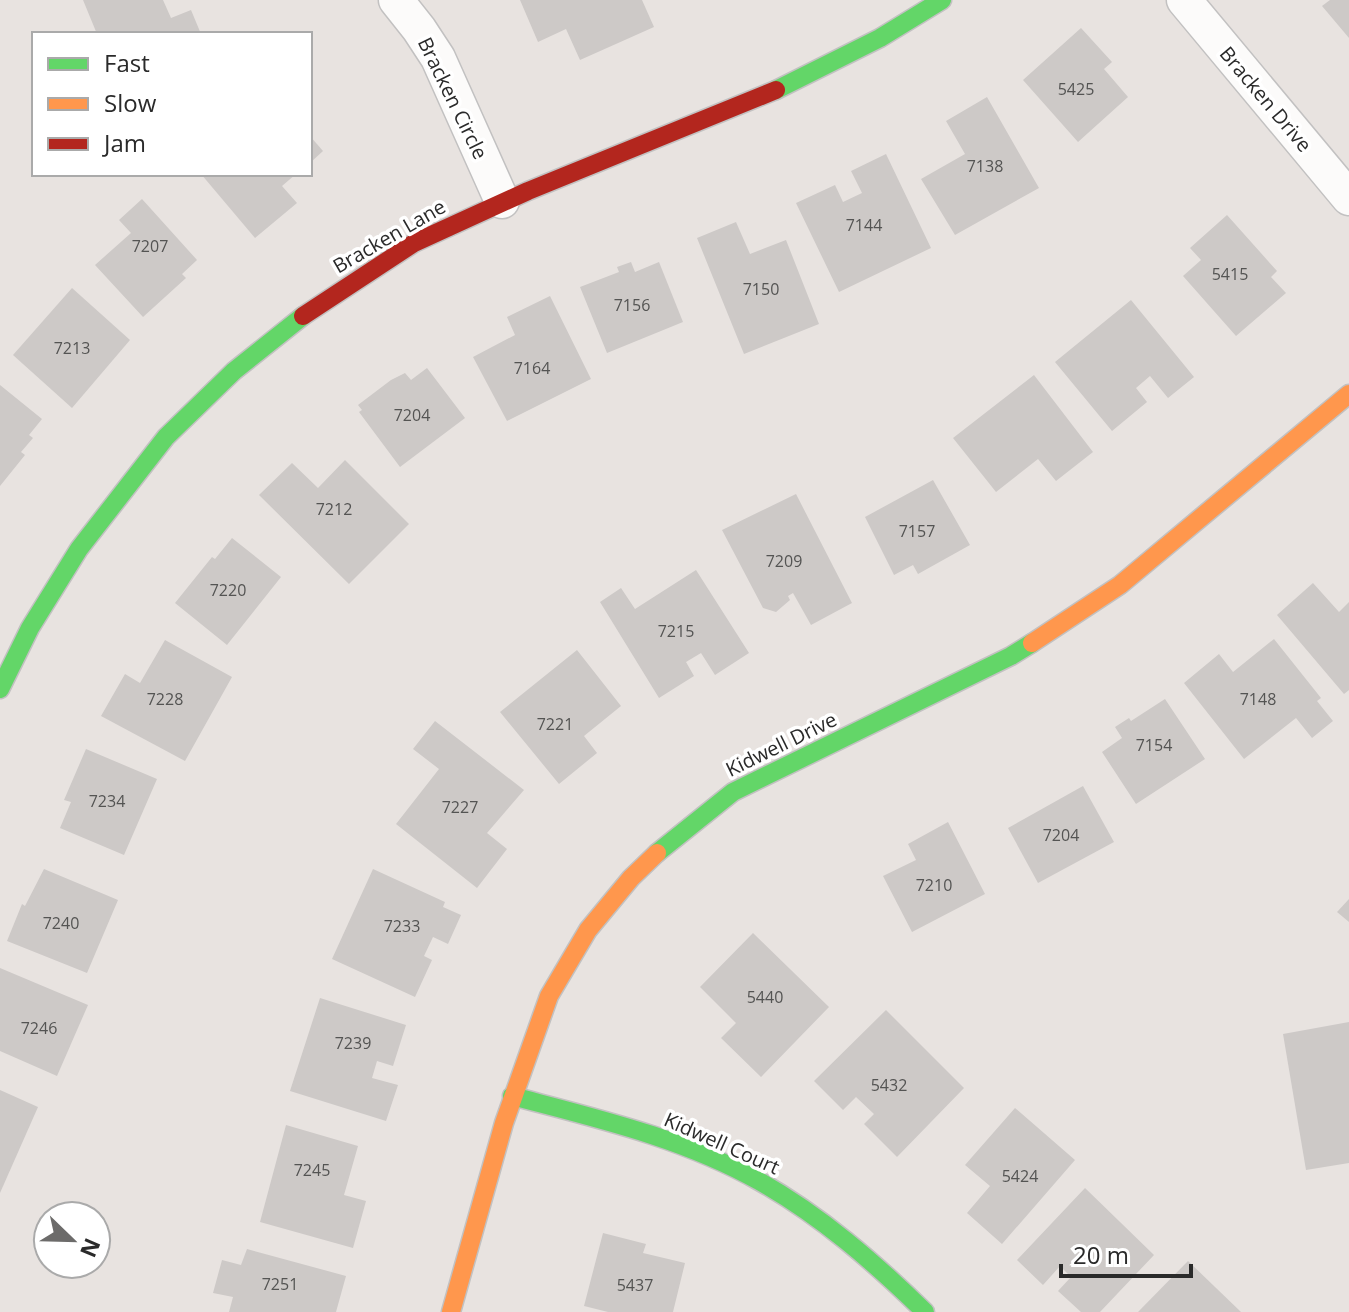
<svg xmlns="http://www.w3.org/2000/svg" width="1349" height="1312" font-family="'Open Sans',sans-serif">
<rect width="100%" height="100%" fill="#e8e3e0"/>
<!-- building -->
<g fill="#cdc9c7">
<polygon points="83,0 163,0 171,18 191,10 201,34 97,34"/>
<polygon points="520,0 642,0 654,27 580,60 566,29 538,42"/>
<polygon points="1330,0 1349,0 1349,38 1322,6"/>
<polygon points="1081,28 1112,62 1104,69 1128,97 1078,142 1023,80"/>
<polygon points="987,97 1039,188 955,235 921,179 965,154 946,121"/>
<polygon points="310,136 323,151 310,163"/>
<polygon points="886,154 931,248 839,292 796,203 835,185 843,202 862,193 851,171"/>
<polygon points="201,174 296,174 282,186 297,203 255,238"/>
<polygon points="142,199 197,260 182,274 186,278 143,317 95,265 131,233 119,220"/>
<polygon points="1227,215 1277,271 1271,277 1286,293 1236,336 1183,276 1201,260 1190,248"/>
<polygon points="736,222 750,254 786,240 819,324 744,354 697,238"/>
<polygon points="631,262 635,272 659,262 683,322 607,353 580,287 619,272 617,267"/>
<polygon points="72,288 130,340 72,408 13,355"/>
<polygon points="550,296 591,379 507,421 473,357 515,335 507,317"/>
<polygon points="1131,300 1194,377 1168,398 1150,376 1136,388 1147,402 1112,431 1055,362"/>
<polygon points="427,368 465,418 400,467 359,412 362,410 358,405 391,380 405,373 411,380"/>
<polygon points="1034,375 1093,452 1056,481 1038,459 996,492 953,438"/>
<polygon points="0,385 42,419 29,435 33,438 21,452 25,455 0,486"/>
<polygon points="345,460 409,524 349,584 259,495 292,463 318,488"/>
<polygon points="933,480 970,545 918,574 913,565 894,575 865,517"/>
<polygon points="796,494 852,603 811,625 793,593 788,596 790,600 776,612 763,608 722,530"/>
<polygon points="232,538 281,577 227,645 175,603 212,557 215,559"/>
<polygon points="696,570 749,653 715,675 701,653 686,662 694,676 659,698 600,602 621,588 635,609"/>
<polygon points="1313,583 1339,612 1349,602 1349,690 1344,694 1277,615"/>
<polygon points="1274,639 1321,698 1317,701 1333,721 1312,738 1296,718 1244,759 1184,683 1219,654 1233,672"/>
<polygon points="165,640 232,677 185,761 101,716 125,674 140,683"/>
<polygon points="577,650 621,706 584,736 597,753 559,784 500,712"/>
<polygon points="1165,699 1205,759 1136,804 1102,752 1122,738 1115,727 1129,718 1131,721"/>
<polygon points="435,721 524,790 487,833 507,849 477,888 396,824 439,769 413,749"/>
<polygon points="86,749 157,779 124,855 60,828 71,802 64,800"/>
<polygon points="1083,786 1114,842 1038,883 1008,828"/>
<polygon points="948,822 985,894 912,932 883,876 916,860 908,844"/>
<polygon points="44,869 118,900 87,973 7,941 22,904 25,906"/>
<polygon points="373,869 445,902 443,907 461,915 448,944 433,937 424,956 432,960 415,997 332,959"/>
<polygon points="1349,899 1349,922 1337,912"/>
<polygon points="753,933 829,1007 761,1077 721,1038 736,1023 700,987"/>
<polygon points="0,968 88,1005 57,1076 0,1051"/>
<polygon points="320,998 406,1025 393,1066 377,1061 372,1078 398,1085 386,1121 290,1091"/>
<polygon points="886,1010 964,1088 897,1157 864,1124 874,1114 856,1097 843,1110 814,1081"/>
<polygon points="1349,1022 1349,1163 1306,1170 1283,1034"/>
<polygon points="0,1090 38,1107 0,1193"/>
<polygon points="1015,1108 1075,1160 1002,1244 967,1213 990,1186 965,1165"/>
<polygon points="286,1125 358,1146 344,1195 366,1201 353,1248 260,1222"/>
<polygon points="1085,1188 1154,1255 1100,1312 1081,1312 1058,1291 1071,1277 1060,1266 1043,1285 1017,1260"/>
<polygon points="603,1233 646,1244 643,1253 685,1263 673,1312 608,1312 584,1306"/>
<polygon points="247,1249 346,1276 336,1312 229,1312 233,1297 213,1293 222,1260 241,1265"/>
<polygon points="1188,1261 1241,1312 1138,1312"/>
</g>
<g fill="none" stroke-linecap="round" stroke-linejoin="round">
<!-- street casing -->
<g stroke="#c2c1c1" stroke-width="37">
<g id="street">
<polyline points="396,0 419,29 438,58 502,201"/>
<polyline points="1184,0 1349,198"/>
</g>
</g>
<!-- fast casing -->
<g stroke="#c2c1c1" stroke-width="21">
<g id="fast">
<polyline points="776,90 880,38 942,0"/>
<polyline points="0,689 30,628 79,549 166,437 234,371 303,316"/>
<polyline points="657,853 733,792 1011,656 1032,643"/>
<path d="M512,1096C595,1118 683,1138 759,1181C821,1216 874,1262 925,1312"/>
</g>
</g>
<!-- slow casing -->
<g stroke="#c2c1c1" stroke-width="21">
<g id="slow">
<polyline points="1032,643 1120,585 1349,394"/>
<polyline points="451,1312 504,1123 549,996 588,930 631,878 657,853"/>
</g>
</g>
<!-- jam casing -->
<g stroke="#c2c1c1" stroke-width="21">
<polyline id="jam" points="303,316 414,243 528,191 776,90"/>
</g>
<!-- street -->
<use href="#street" stroke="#fcfbfa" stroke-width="34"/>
<!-- fast -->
<use href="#fast" stroke="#63d668" stroke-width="18"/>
<!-- slow -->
<use href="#slow" stroke="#ff974d" stroke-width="18"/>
<!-- jam -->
<use href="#jam" stroke="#b3261e" stroke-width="18"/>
</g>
<g text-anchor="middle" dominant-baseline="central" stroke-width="7" stroke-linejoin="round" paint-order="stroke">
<!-- number labels -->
<g font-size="16" fill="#545453">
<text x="1076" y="89">5425</text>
<text x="985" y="166">7138</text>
<text x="864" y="225">7144</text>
<text x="150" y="246">7207</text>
<text x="1230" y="274">5415</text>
<text x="761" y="289">7150</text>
<text x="632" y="305">7156</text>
<text x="72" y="348">7213</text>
<text x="532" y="368">7164</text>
<text x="412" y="415">7204</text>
<text x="334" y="509">7212</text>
<text x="917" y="531">7157</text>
<text x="784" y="561">7209</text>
<text x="228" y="590">7220</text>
<text x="676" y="631">7215</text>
<text x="165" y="699">7228</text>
<text x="1258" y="699">7148</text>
<text x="555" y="724">7221</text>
<text x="1154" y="745">7154</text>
<text x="107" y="801">7234</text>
<text x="460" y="807">7227</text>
<text x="1061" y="835">7204</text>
<text x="934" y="885">7210</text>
<text x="61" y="923">7240</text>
<text x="402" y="926">7233</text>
<text x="765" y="997">5440</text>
<text x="39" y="1028">7246</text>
<text x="353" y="1043">7239</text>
<text x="889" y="1085">5432</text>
<text x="312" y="1170">7245</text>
<text x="1020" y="1176">5424</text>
<text x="280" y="1284">7251</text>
<text x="635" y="1285">5437</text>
</g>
<!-- street labels -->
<g font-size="20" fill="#2a2a2a" stroke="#fff">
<text transform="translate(453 98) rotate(64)">Bracken Circle</text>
<text transform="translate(1266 99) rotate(50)">Bracken Drive</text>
<text transform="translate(389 236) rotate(-30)">Bracken Lane</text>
<text transform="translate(781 744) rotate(-26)">Kidwell Drive</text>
<text transform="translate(722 1143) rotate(24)">Kidwell Court</text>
</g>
</g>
<!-- legend -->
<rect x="32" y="32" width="280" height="144" fill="#ffffff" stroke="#aaaaaa" stroke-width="2"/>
<rect x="48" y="58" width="40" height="12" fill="#63d668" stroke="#aaaaaa" stroke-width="2"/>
<text x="104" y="72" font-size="24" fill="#2a2a2a">Fast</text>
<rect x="48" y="98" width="40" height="12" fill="#ff974d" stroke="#aaaaaa" stroke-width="2"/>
<text x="104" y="112" font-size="24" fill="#2a2a2a">Slow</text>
<rect x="48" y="138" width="40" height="12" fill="#b3261e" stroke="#aaaaaa" stroke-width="2"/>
<text x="104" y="152" font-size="24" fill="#2a2a2a">Jam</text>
<!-- north arrow -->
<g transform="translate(72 1240) rotate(113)"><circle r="38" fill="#ffffff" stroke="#aaaaaa" stroke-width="2"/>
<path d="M0-6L14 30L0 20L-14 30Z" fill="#6c6b6a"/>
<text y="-12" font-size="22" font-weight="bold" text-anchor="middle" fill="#2a2a2a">N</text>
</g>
<!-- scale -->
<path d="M1061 1264v12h130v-12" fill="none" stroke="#2a2a2a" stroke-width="4"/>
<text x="1073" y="1264" font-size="24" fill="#2a2a2a" stroke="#ffffff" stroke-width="6" paint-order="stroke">20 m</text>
</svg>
